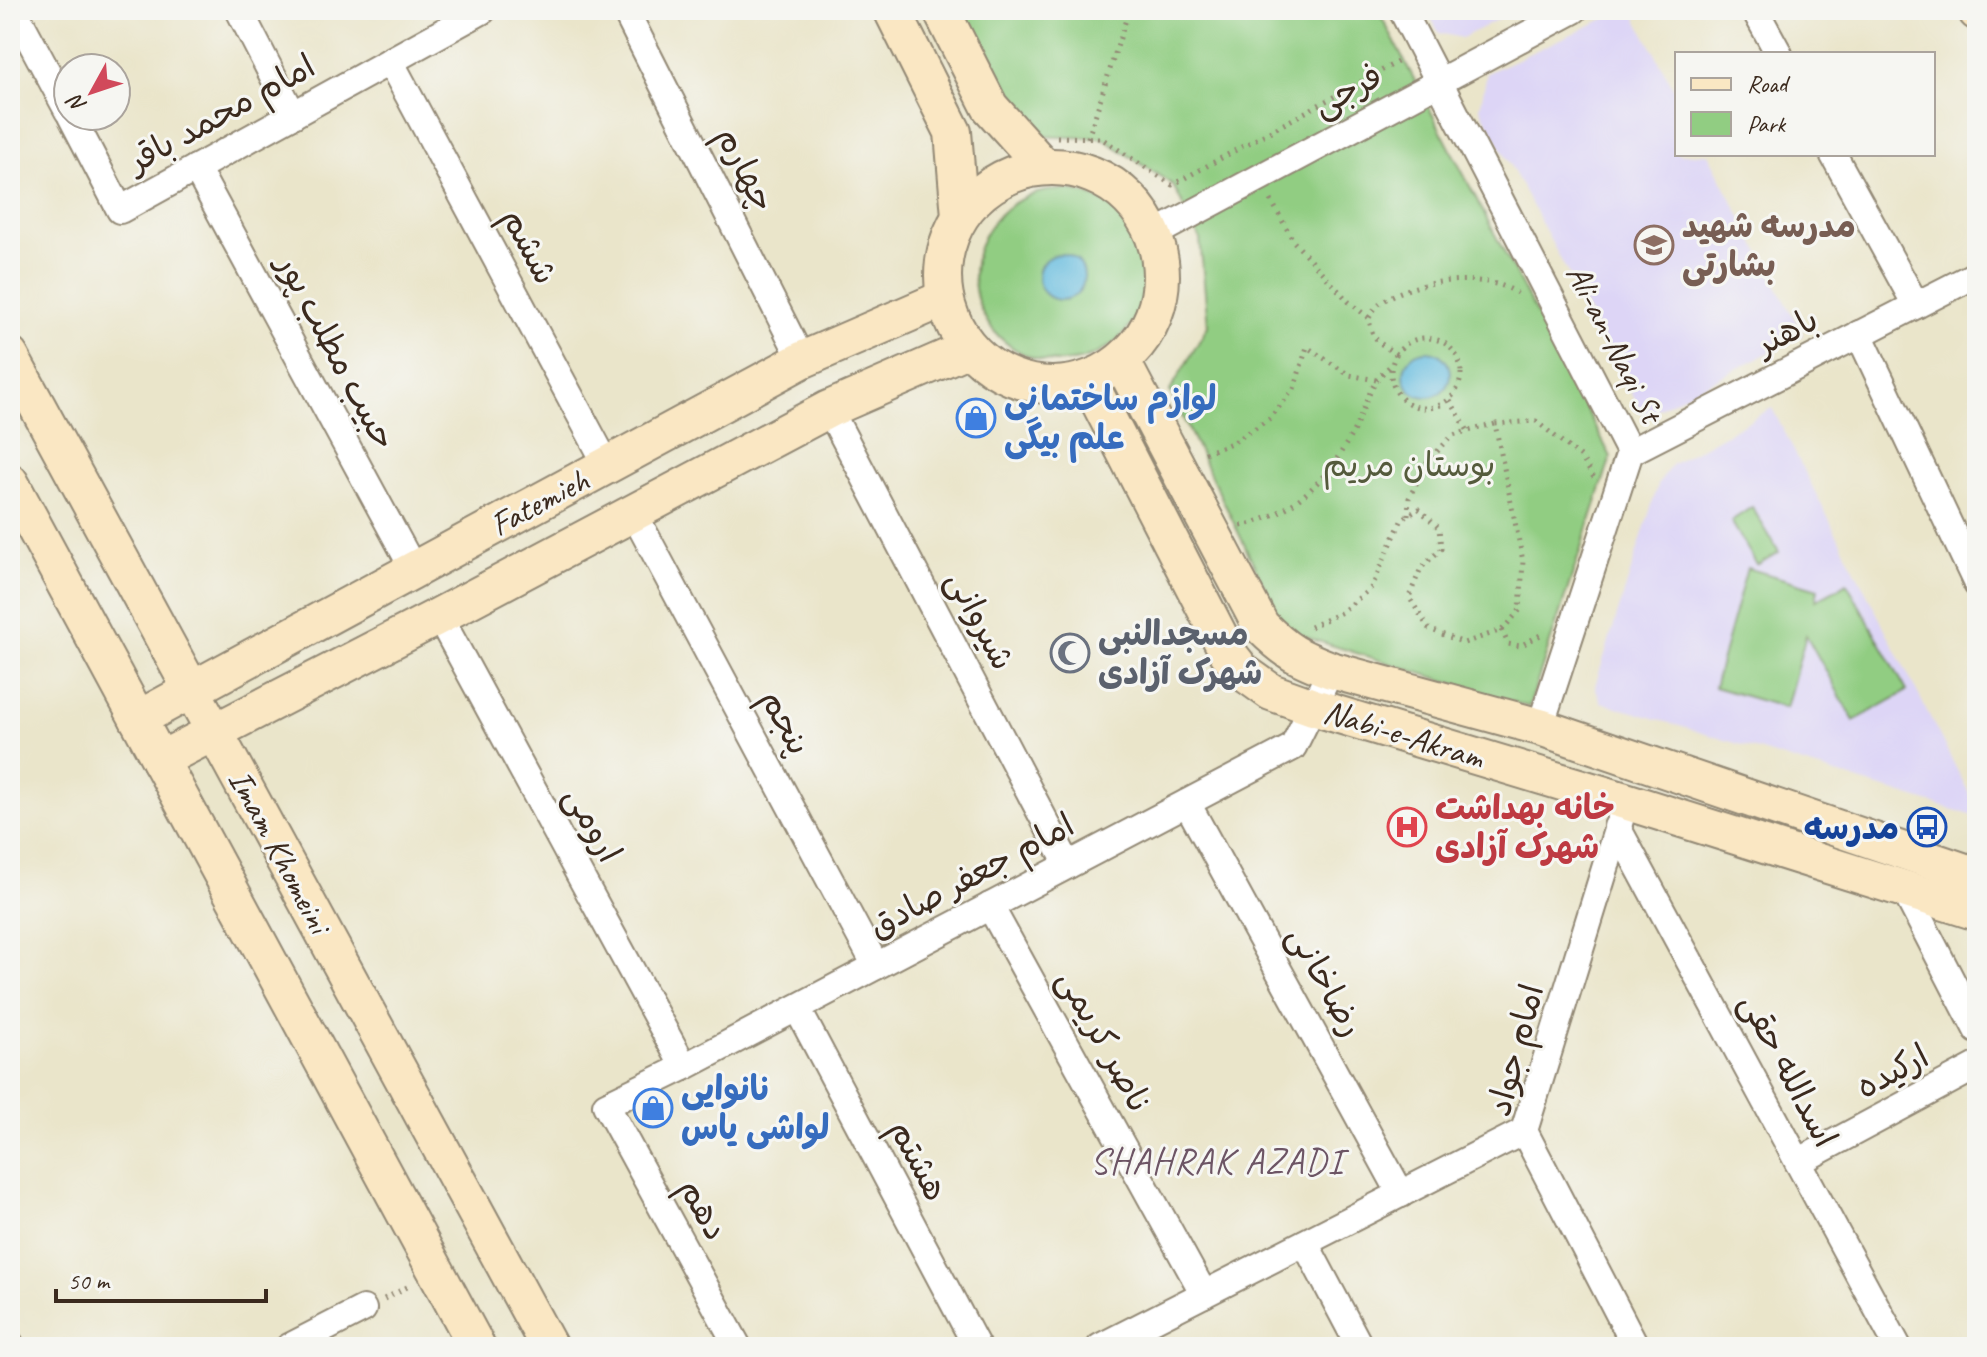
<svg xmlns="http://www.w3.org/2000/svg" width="1987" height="1357" font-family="Caveat,'Playpen Sans Arabic',sans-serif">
<rect width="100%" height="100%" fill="#f6f6f2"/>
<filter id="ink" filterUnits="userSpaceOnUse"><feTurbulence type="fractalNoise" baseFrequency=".0125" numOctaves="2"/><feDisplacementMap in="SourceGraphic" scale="16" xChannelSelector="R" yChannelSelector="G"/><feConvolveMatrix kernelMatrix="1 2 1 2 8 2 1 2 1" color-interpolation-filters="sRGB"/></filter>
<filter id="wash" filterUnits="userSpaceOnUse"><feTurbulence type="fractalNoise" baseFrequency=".006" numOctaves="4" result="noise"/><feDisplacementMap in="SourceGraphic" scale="32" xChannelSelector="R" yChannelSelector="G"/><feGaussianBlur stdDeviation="1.8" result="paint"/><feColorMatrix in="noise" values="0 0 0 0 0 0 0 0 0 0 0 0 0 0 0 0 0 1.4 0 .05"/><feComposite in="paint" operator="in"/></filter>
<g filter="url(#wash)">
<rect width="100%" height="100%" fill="#eae5ca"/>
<!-- built -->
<g fill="#ddd5f6">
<polygon points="1427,10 1515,10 1462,38 1439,33"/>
<polygon points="1624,10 1632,10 1677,95 1677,154 1708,154 1803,335 1644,416 1480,108 1487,73"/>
<polygon points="1772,408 1977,809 1977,817 1601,702 1595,686 1658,485 1671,465"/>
</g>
<!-- green -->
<g fill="#91cd82" stroke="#667c50" stroke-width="2">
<polygon points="961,10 1378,10 1611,457 1529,707 1286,631 1170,391 1208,326 1200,239 1173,185 1102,138 1028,136"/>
<circle cx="1060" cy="276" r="86"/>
<polygon points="1752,507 1779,552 1757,565 1731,521"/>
<polygon points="1747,568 1818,589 1816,600 1847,583 1907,691 1854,721 1806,635 1786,708 1714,687"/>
</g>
<!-- water -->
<g fill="#61bade" stroke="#4e727e" stroke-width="2">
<circle cx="1061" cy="277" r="23"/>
<circle cx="1427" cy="374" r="23"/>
</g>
</g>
<g filter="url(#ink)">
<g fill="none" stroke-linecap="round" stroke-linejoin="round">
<!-- street casing -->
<g stroke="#928874" stroke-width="30">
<g id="street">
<polyline points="14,10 68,111"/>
<polyline points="239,10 293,115"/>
<polyline points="625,10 802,360"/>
<polyline points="1402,10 1630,452 1540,727"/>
<polyline points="1755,10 1779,54"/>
<polyline points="390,61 607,465"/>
<polyline points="71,116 120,210 483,10"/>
<polyline points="1833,154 1916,305"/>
<polyline points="196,168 414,570"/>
<polyline points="1154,234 1574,10"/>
<polyline points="1859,334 1977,584"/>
<polyline points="829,409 1068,865"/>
<polyline points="1630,452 1977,274"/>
<polyline points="633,512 876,966"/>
<polyline points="439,616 684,1067"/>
<polyline points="1187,803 1401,1194"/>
<polyline points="1620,820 1524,1131 1636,1347"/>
<polyline points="1617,827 1898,1347"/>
<polyline points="1904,889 1977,1030"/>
<polyline points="990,906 1204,1294"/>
<polyline points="797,1008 977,1347"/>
<polyline points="1798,1162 1977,1066"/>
<polyline points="1305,1243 1360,1347"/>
<polyline points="10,1344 11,1347"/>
<polyline points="289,1347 363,1309"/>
<polyline points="738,1347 606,1105 684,1067 1293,747 1331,670"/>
<polyline points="1100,1347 1524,1131"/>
</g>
</g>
<!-- secondary casing -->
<g stroke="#928874" stroke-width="40">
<g id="secondary">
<polyline points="892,10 953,132 960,216"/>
<polyline points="941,10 990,107 1044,167"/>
<polyline points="1976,10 1977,12"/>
<circle cx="1052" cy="276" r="109"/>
<polyline points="10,356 549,1347"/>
<path d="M1122,362L1261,626C1287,652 1297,657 1331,670L1540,727L1977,876"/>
<polyline points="1088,380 1228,653 1243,672 1271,692 1313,707 1625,801 1977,912"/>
<polyline points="10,482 477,1347"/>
<polyline points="138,719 802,360 945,298"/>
<polyline points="160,760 439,616 829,409 969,348"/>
</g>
</g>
<!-- path -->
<g stroke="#928874" stroke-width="5" stroke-dasharray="2 6" stroke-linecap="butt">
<polyline points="1129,10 1176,10"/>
<polyline points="1057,137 1101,138 1172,185 1401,60"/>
<polyline points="1088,138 1129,10"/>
<polyline points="1271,200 1294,242 1349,302 1369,318"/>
<circle cx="1426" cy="373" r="35"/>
<path d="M1396,354C1378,342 1372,340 1369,318C1372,313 1375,307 1380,303C1412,280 1484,271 1517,293"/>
<polyline points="1450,400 1468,431"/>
<polyline points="1205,453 1234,442 1269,419 1294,389 1307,347 1349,375 1376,380"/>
<polyline points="1408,515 1409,498 1427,462 1453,435 1495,424"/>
<path d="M1241,526C1296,513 1329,478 1355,428C1362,413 1367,397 1375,383C1379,376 1386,370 1392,364"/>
<polyline points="1310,627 1342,612 1372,587 1402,519 1419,509 1439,528 1441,549 1421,568 1409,597 1429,629 1464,643 1502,630 1520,610 1523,561 1495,424 1536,421 1581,457 1594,478"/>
<polyline points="1502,630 1508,644 1520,646 1544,633"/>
<polyline points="384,1299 411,1285"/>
</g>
<!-- street -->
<use href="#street" stroke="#fff" stroke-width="26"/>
<!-- secondary -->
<use href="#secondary" stroke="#fae7c3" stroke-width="36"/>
</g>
</g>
<!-- icons -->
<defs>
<g id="school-ring" transform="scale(2)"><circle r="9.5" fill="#f6f6f2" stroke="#8d6e63" stroke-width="1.5"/><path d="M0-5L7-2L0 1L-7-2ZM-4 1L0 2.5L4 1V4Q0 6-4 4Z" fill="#8d6e63"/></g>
<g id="shop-ring" transform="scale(2)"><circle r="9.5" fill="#f6f6f2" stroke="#3f7fe0" stroke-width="1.5"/><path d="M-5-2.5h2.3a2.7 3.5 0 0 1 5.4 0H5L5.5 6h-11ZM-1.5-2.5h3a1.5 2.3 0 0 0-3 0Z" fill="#3f7fe0"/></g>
<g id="mosque-ring" transform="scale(2)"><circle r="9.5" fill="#f6f6f2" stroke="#6b7280" stroke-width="1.5"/><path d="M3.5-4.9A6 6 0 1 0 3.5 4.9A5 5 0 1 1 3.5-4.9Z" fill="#6b7280"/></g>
<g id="hospital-ring" transform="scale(2)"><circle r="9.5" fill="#f6f6f2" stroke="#e0444e" stroke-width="1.5"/><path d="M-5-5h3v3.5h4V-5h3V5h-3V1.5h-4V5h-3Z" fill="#e0444e"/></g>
<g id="bus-ring" transform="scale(2)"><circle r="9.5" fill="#f6f6f2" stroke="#1a4fb4" stroke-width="1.5"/><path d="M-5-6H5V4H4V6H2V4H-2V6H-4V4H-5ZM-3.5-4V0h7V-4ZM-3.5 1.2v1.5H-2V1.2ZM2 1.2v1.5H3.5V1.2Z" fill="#1a4fb4"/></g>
</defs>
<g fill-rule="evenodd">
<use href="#school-ring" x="1654" y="245"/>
<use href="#shop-ring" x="976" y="418"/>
<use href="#mosque-ring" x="1070" y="653"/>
<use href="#hospital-ring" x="1407" y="827"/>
<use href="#bus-ring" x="1927" y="827"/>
<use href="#shop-ring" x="653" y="1108"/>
</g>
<g text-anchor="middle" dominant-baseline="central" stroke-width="6" stroke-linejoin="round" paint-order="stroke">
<!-- street labels -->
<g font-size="34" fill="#3b2a1e" stroke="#f6f6f2">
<text transform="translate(1347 90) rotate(-28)">فرجی</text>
<text transform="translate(221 113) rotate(-29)">امام محمد باقر</text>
<text transform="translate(746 169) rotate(63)">چهارم</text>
<text transform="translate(530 246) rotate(62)">ششم</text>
<text transform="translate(1787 331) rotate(-27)">باهنر</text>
<text transform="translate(1615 343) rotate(63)">Ali-an-Naqi St</text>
<text transform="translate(337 352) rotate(62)">حبیب مطلب پور</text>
<text transform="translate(539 502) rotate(-28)">Fatemieh</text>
<text transform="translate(981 620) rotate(62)">شیروانی</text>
<text transform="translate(786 722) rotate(62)">پنجم</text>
<text transform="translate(1404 734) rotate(17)">Nabi-e-Akram</text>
<text transform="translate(593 824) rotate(61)">ارومی</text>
<text transform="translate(280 851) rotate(62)">Imam Khomeini</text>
<text transform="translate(971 875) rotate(-28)">امام جعفر صادق</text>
<text transform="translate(1326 981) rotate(61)">رضاخانی</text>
<text transform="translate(1105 1041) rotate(61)">ناصر کریمی</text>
<text transform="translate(1515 1050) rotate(-75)">امام جواد</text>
<text transform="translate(1789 1070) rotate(62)">اسدالله حقی</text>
<text transform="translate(1892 1071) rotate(-28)">ارکیده</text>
<text transform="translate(919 1160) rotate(62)">هشتم</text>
<text transform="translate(704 1209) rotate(61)">دهم</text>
</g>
<!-- education labels -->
<g font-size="34" font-weight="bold" fill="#785e54" stroke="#f6f6f2" text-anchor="start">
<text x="1682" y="225">مدرسه شهید<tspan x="1682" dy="39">بشارتی</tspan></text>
</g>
<!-- shop labels -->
<g font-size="34" font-weight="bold" fill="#366cbe" stroke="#f6f6f2" text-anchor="start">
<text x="1004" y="398">لوازم ساختمانی<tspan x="1004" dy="39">علم بیگی</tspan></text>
<text x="681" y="1088">نانوایی<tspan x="681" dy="39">لواشی یاس</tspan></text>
</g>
<!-- park labels -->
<g font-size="34" fill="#555b3c" stroke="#f6f6f2">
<text x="1409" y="464">بوستان مریم</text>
</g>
<!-- worship labels -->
<g font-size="34" font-weight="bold" fill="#5b616d" stroke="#f6f6f2" text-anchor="start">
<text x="1098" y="633">مسجدالنبی<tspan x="1098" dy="39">شهرک آزادی</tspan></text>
</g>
<!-- health labels -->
<g font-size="34" font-weight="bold" fill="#be3a42" stroke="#f6f6f2" text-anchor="start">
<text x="1435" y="807">خانه بهداشت<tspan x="1435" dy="39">شهرک آزادی</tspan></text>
</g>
<!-- transit labels -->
<g font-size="34" font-weight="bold" fill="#164399" stroke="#f6f6f2" text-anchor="end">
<text x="1899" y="827">مدرسه</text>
</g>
<!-- neighbourhood labels -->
<g font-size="36" letter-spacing="2" fill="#6d5565" stroke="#f6f6f2">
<text x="1217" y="1161">SHAHRAK AZADI</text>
</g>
</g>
<!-- margin -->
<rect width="1987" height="1357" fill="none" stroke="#f6f6f2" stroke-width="40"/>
<!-- legend -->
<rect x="1675" y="52" width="260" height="104" fill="#f6f6f2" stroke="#aba49d" stroke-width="2"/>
<rect x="1691" y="78" width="40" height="12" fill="#fae7c3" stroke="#aba49d" stroke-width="2"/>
<text x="1747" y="92" font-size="24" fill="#3b2a1e">Road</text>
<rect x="1691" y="112" width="40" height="24" fill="#91cd82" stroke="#aba49d" stroke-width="2"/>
<text x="1747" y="132" font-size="24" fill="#3b2a1e">Park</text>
<!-- north arrow -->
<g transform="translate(92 92) rotate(230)"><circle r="38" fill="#f6f6f2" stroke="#aba49d" stroke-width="2"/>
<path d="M0-6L14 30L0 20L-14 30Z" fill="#d1495b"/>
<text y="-12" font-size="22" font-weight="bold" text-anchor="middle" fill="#3b2a1e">N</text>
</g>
<!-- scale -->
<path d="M56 1289v12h210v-12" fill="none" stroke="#3b2a1e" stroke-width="4"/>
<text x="68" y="1289" font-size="24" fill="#3b2a1e" stroke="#f6f6f2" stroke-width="6" paint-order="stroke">50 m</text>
</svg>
